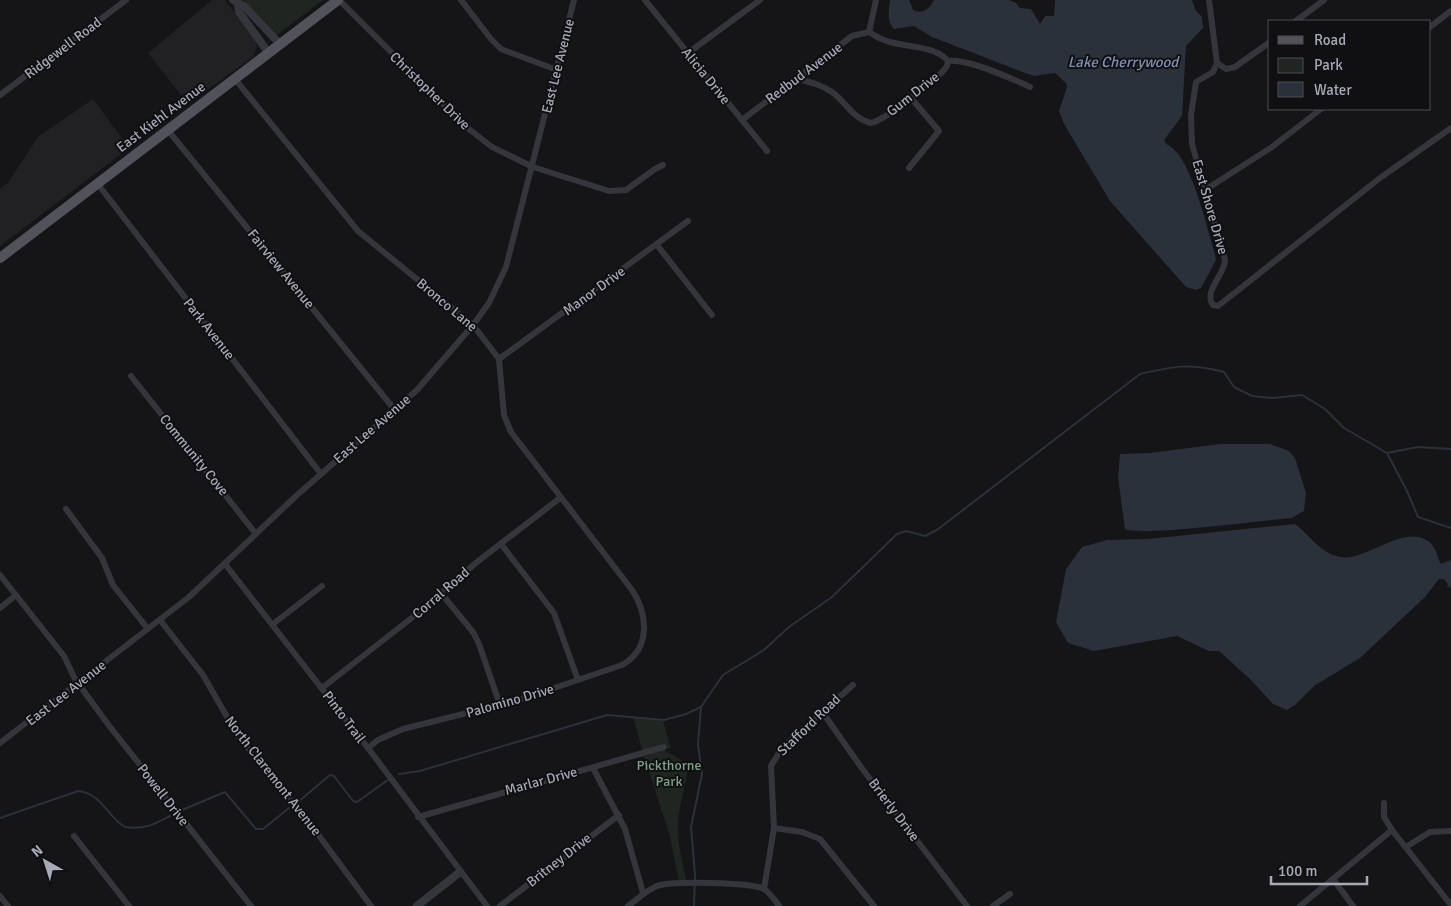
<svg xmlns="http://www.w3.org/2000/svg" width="1451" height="906" font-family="Signika,sans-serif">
<rect width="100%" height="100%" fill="#151416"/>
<!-- built -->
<g fill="#212023">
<polygon points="212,0 225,0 254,37 257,46 253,57 188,104 148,53"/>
<polygon points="93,99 129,148 0,246 0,188 8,183 38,137"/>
</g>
<!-- green -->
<g fill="#1f2621">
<polygon points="243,0 323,0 277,35"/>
<polygon points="633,717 663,721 671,749 663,746 643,752"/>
<path d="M664,750L688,764C687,786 677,808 678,830C678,846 683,864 686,880H679L669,833L644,756Z"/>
</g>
<!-- water -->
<g fill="#2b313a">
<path d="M890,0H909L913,10C923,15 930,8 934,0H1009L1016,3L1020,8L1031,9L1040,24L1045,16H1054L1055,0H1192L1196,11L1202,17L1203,28L1186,46L1182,116L1164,140L1166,144C1191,153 1207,229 1215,254L1216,260L1201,288L1196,290L1186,287L1110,201L1064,124L1059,111L1067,87L1066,83L1055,73L1034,76L1028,74L932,37L914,26L894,29C886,21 889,10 890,0Z"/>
<path d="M1220,444H1270L1289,451L1295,458L1306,493L1304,511L1292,518C1267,520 1138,537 1125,529L1118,477L1120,454L1150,453Z"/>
<path d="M1295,524C1310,535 1320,553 1340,557C1366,562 1402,524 1428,541C1436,546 1437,557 1441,564L1451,560V586L1447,588L1448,584L1444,579H1439L1425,597L1360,658L1314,686L1295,705L1287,710L1273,704L1251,680L1219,651H1209L1177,636L1094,651L1068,643L1056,622L1066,569L1082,547L1107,540L1148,539Z"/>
</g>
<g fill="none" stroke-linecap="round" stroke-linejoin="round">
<!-- stream -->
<g stroke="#2b313a" stroke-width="2">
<polyline points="1387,453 1407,491 1418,517 1451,528"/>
<polyline points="399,774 420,771 607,715 664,720 686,714 701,707"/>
<polyline points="298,802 330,775 334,776 353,801 357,802 388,780"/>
<polyline points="182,810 225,792 256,829 263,829 289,808"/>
<path d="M0,818L78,791C102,793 107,817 125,827C144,830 155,824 172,815"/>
<path d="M694,906L695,875L691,827L702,774L698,744L701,707L723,675L764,650L789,627L832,597L897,534L906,531L925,536L937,530L1140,374C1174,366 1189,363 1224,372L1234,387L1252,396L1273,398L1302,395L1325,409L1344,428L1387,453L1418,447L1451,449"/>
</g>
<!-- minor -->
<g stroke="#35363b" stroke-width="6">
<polyline points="339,0 465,126 492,147 533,167 609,191 626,190 655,169 663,165"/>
<polyline points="461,0 491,39 501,49 557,70"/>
<polyline points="645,0 767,151"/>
<path d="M1209,0L1217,63L1213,72L1196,82L1191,115L1192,144L1225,260C1225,274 1203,292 1213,305L1218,306L1380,178L1451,128"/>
<polyline points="1296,21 1324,0"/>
<polyline points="1430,27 1451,11"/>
<polyline points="869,32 876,0"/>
<polyline points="688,53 760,0"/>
<path d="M948,61C968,59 1011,78 1030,87"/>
<polyline points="1217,63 1226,69 1235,67 1270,42"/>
<path d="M235,79L358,231L473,325L499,359L504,415L511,432L632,590C648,614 651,649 622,665L519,700L403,729L378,740L368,748"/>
<path d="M798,79C810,82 822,85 832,92C846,102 853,119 871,123C886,119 938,80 947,66L948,61C936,46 907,47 890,42C882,40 875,36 869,32"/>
<polyline points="0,95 126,0"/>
<polyline points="742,120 852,36 869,32"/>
<polyline points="167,129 394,409"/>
<polyline points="909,168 939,131 911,98"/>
<polyline points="97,183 321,474"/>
<polyline points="1205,190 1272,147 1321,109"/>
<polyline points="657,245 712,315"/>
<polyline points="499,359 688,221"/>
<polyline points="131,376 256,534"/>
<polyline points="66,509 102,558 113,585 148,629"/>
<polyline points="501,544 554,613 578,680"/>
<polyline points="225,564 368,748 487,906"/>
<polyline points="0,575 64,656 75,679 107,723 251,906"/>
<polyline points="440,592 473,632 479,644 500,705"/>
<polyline points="0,608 16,595"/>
<polyline points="160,620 203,675 238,736 314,829 371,906"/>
<polyline points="273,624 322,586"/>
<polyline points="322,688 418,613 477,562 560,498"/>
<polyline points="823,713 861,767 967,906"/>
<polyline points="0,743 189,597 296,496 417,390 473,325 489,303 506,267 574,0"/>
<polyline points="593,768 625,829 643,893"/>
<polyline points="1384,803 1384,817 1392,830 1451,905"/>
<polyline points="418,817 664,747"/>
<polyline points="774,828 802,832 820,839 874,906"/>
<polyline points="74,836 129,906"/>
<polyline points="1406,847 1430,832 1451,831"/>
<polyline points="1333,879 1353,906"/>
<polyline points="764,889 774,828 771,766 782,748 853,685"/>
<polyline points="0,896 8,906"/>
<polyline points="500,906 619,815"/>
<path d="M628,906C638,899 645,891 657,886C671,881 750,882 764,889C770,893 775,900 779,906"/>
<polyline points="993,906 1010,894"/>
<polyline points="1300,906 1392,830"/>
</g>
<!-- tertiary -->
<g stroke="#35363b" stroke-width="8">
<polyline points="233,0 245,7 279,43"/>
<polyline points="238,5 239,12 268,52"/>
<polyline points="417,906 460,872"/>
</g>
<!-- primary -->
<polyline stroke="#51525a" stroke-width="10" points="0,258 338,0"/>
</g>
<g text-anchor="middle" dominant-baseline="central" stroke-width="4" stroke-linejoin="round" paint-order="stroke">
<!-- street labels -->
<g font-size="14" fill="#a6a9b7" stroke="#100f11">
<text transform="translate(63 48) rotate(-37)">Ridgewell Road</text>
<text transform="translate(558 66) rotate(-76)">East Lee Avenue</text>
<text transform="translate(804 73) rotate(-37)">Redbud Avenue</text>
<text transform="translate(706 76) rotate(51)">Alicia Drive</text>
<text transform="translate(430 91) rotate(44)">Christopher Drive</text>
<text transform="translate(913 94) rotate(-38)">Gum Drive</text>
<text transform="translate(161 117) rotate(-37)">East Kiehl Avenue</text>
<text transform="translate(1210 207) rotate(74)">East Shore Drive</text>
<text transform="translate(281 269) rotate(51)">Fairview Avenue</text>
<text transform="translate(594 291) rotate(-36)">Manor Drive</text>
<text transform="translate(447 305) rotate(40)">Bronco Lane</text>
<text transform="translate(209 329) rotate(52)">Park Avenue</text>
<text transform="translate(372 429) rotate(-41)">East Lee Avenue</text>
<text transform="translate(194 455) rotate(51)">Community Cove</text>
<text transform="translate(441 593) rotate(-41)">Corral Road</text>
<text transform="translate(66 693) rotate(-38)">East Lee Avenue</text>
<text transform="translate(510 701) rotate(-16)">Palomino Drive</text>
<text transform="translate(344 717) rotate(53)">Pinto Trail</text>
<text transform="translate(809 725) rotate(-44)">Stafford Road</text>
<text transform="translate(273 776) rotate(52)">North Claremont Avenue</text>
<text transform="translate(541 781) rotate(-15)">Marlar Drive</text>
<text transform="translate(163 795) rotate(52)">Powell Drive</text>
<text transform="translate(894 810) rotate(53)">Brierly Drive</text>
<text transform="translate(559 860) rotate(-38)">Britney Drive</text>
</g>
<!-- park labels -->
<g font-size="14" fill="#7da285" stroke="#100f11">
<text x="669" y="765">Pickthorne<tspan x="669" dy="16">Park</tspan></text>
</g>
<!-- water labels -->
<g font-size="15" font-style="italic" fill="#7d91b2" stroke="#100f11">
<text x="1123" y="62">Lake Cherrywood</text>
</g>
</g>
<!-- legend -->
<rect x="1268" y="20" width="162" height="90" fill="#100f11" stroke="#4c4d53"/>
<rect x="1278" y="36" width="25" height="8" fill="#51525a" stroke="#4c4d53"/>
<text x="1314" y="45" font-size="15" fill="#a6a9b7">Road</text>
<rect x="1278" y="58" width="25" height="15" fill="#1f2621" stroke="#4c4d53"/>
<text x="1314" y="70" font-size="15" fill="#a6a9b7">Park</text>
<rect x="1278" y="82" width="25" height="15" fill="#2b313a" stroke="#4c4d53"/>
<text x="1314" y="95" font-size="15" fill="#a6a9b7">Water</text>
<!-- north arrow -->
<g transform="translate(45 861) rotate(321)" stroke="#100f11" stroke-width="4" paint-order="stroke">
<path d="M0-4L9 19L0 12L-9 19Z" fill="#a6a9b7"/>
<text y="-8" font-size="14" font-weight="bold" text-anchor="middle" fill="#a6a9b7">N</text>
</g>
<!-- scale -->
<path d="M1271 876v8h96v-8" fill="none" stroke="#a6a9b7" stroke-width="2.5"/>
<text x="1278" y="876" font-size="15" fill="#a6a9b7" stroke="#100f11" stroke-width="4" paint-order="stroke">100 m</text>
</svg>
